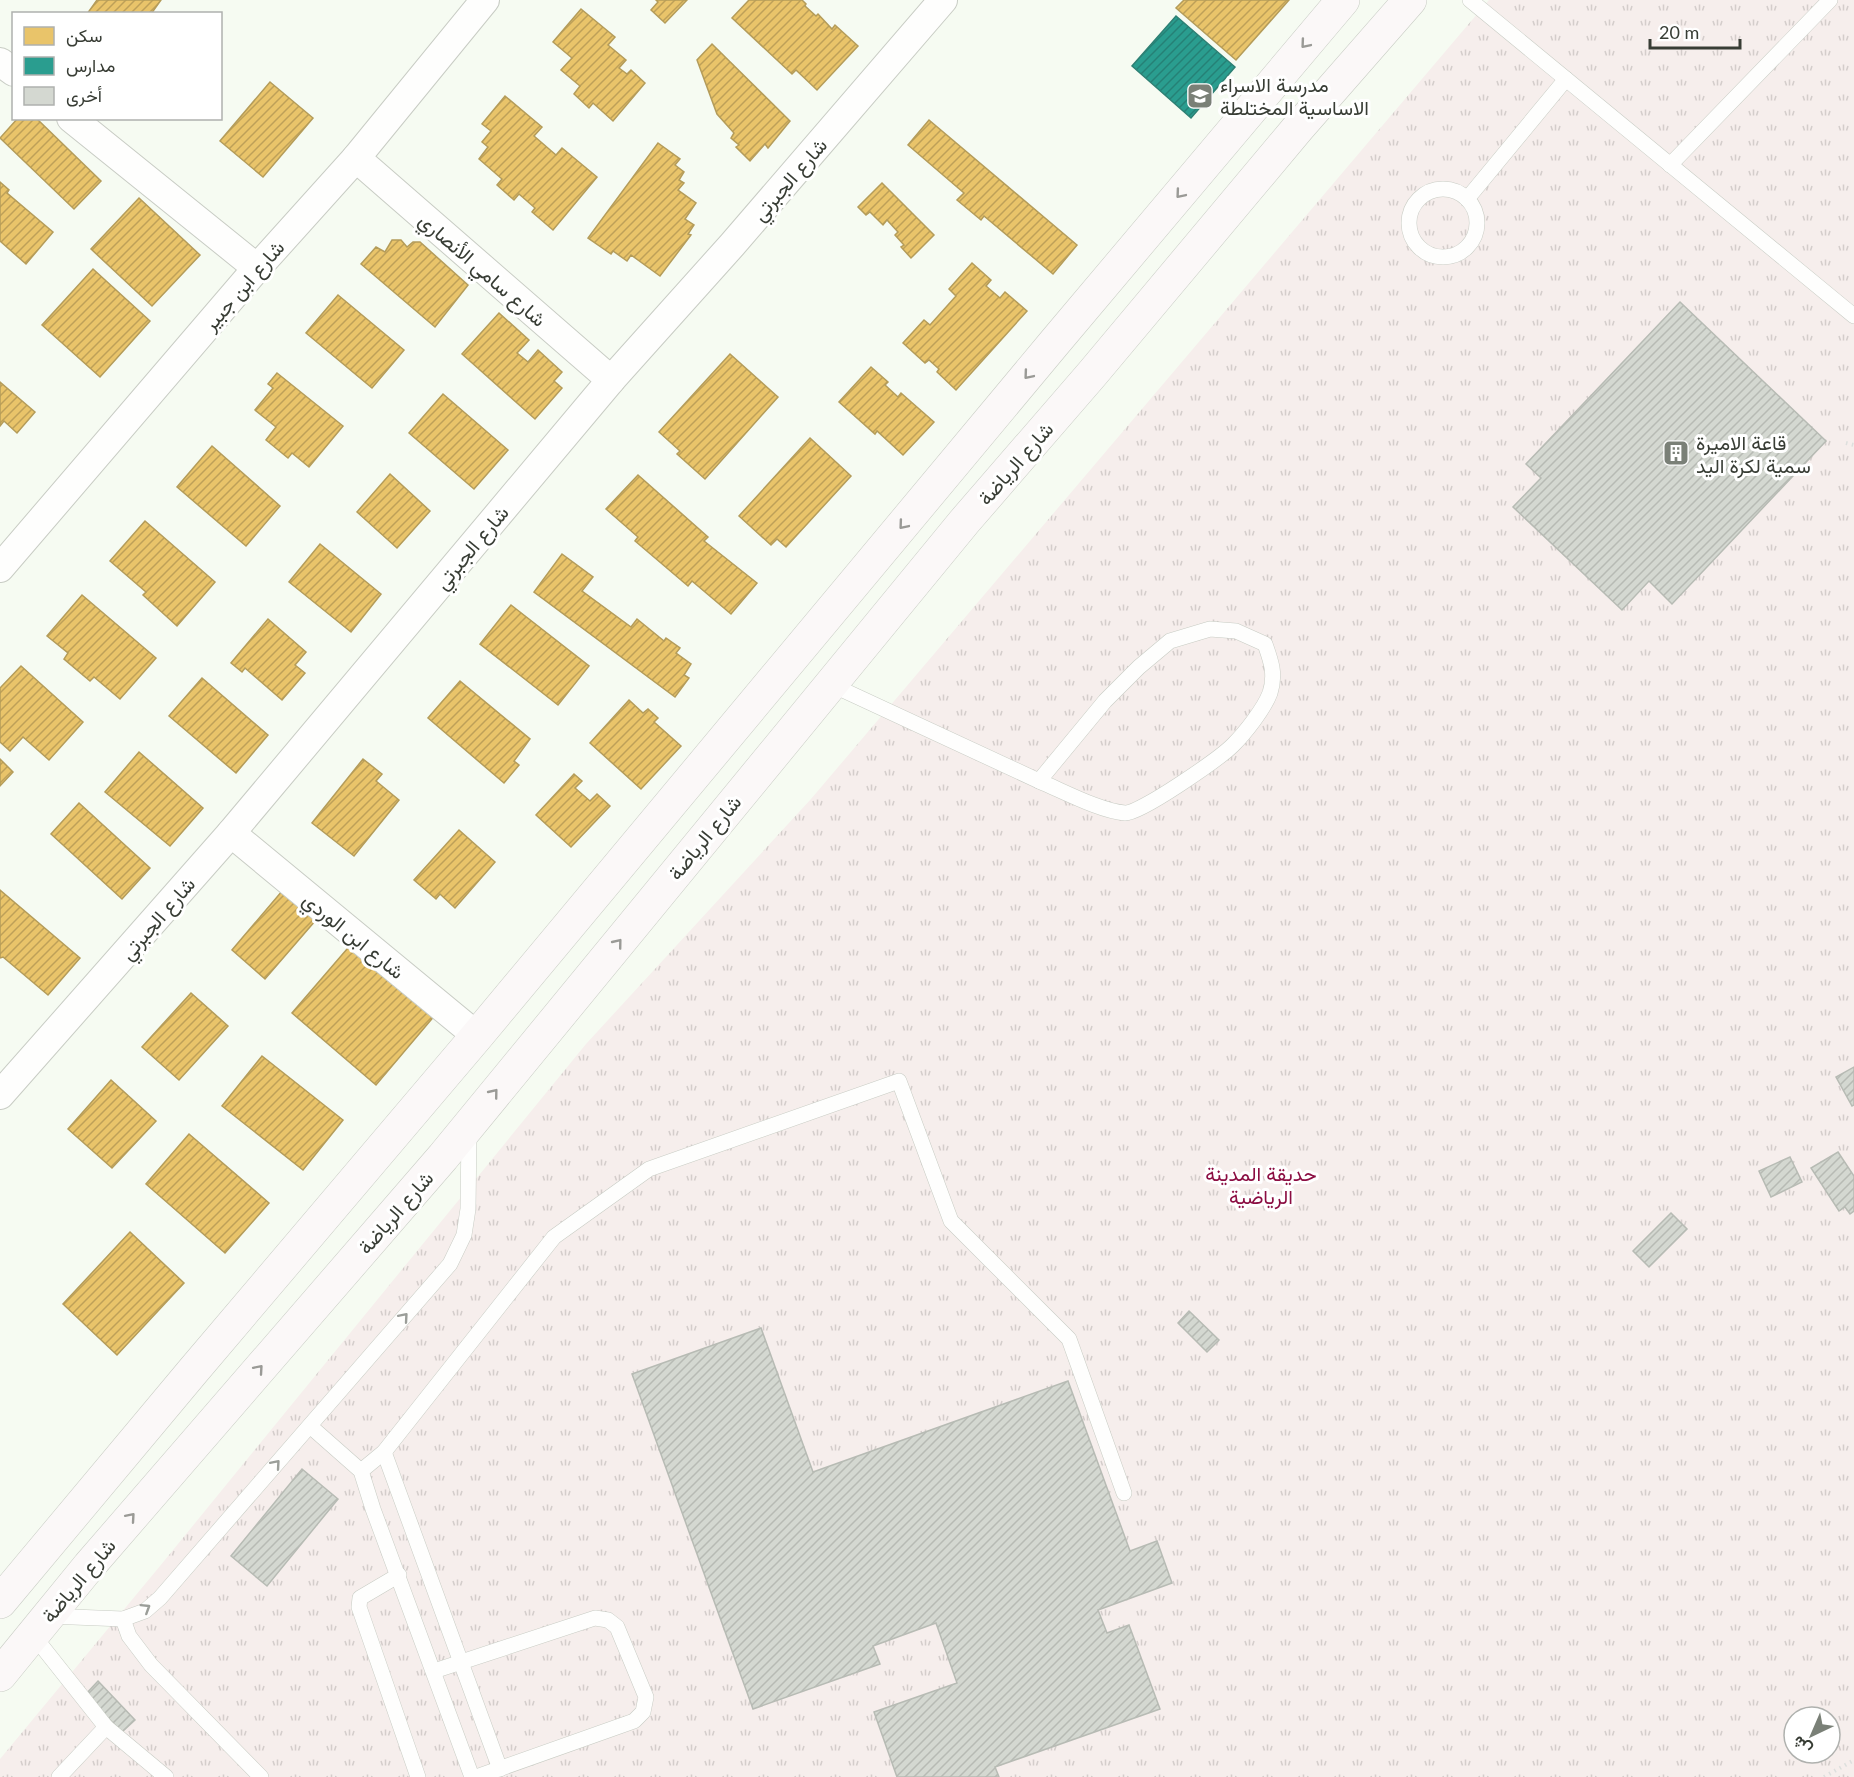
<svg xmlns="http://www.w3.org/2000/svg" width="1854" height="1777" font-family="Lato,Vazirmatn,sans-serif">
<defs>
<pattern id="park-tufts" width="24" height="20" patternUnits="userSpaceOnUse" patternTransform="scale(1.5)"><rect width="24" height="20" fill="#f6eeec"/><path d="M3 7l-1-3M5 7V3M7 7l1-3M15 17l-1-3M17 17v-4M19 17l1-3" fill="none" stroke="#d4cdcb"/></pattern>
<pattern id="homes-hatch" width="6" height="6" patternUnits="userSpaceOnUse" patternTransform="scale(1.5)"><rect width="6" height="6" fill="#e9c46a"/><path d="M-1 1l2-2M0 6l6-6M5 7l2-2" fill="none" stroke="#bea058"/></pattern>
<pattern id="schools-hatch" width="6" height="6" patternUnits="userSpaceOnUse" patternTransform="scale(1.5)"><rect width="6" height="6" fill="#2a9d8f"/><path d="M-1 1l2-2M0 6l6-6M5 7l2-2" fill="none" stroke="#258176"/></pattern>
<pattern id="building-hatch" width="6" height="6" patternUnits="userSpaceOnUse" patternTransform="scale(1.5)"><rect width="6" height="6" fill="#d4d8d1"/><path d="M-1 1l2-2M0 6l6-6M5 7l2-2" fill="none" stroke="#b7bab4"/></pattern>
</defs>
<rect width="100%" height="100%" fill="#f6fbf2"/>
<!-- park -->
<path fill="url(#park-tufts)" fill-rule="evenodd" d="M1489,0H1854V1777H0V1759L160,1566L586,1044L811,799ZM1794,1717H1830V1753H1794Z"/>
<!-- homes -->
<g fill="url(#homes-hatch)" stroke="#b49c5a" stroke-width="1.5">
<polygon points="97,0 161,0 151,14 87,14"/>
<polygon points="656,0 687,0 665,23 651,10 658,2"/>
<polygon points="749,0 802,0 806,4 805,6 816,16 818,14 832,29 835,25 858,46 817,90 796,70 792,74 732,18"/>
<polygon points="1184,0 1289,0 1236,60 1176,8"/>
<polygon points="581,9 615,37 608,45 626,60 619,68 627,74 631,70 645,83 613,121 593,103 589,108 574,94 580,86 561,70 572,58 553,42"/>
<polygon points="712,44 790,121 768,148 765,144 750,161 736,147 739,145 731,138 734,133 717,114 697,60"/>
<polygon points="270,82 313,118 263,177 220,141"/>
<polygon points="505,96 542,127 534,136 556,155 562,148 597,177 553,230 532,212 535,208 519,194 514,200 497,185 502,179 479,159 488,147 482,142 491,131 482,124"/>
<polygon points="18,118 36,118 101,181 74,209 0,138"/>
<polygon points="929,120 1077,245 1053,274 984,216 981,220 957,200 964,193 908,145"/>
<polygon points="658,143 680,159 675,165 684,172 679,180 684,183 678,190 696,203 685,219 694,225 688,234 691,235 660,276 631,255 627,261 613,251 611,254 588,238"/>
<polygon points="0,182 9,190 7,193 53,232 26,264 0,241"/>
<polygon points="882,183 934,235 911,258 901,247 904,245 895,235 898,232 887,220 883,225 870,212 866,215 858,207"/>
<polygon points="139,198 200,255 152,306 91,249"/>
<polygon points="392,240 401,240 407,247 413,242 420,242 468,285 435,327 361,264 376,247 385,252"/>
<polygon points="972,263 991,280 986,286 1000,298 1005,292 1027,311 956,390 937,372 939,369 929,360 925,363 903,343 924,320 930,325 956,296 949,289"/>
<polygon points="93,269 150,321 100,377 42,325"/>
<polygon points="338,295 404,350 372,388 306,333"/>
<polygon points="499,313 529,340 517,353 528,362 538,350 562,372 554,381 562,388 535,419 462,354"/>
<polygon points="730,354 778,397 705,479 677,454 680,451 659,432"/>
<polygon points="871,367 888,382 885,385 898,397 901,393 934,422 903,455 877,431 875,434 839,402"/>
<polygon points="277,373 343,426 309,467 292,453 288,458 266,440 276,427 255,410 273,388 268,384"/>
<polygon points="0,382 35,412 17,433 4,421 0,426"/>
<polygon points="443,394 508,450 474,489 409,433"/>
<polygon points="810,438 851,476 786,547 777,539 771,545 739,516"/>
<polygon points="212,446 280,506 246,546 177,487"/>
<polygon points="390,474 430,511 397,548 357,512"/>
<polygon points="638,475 708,537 704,541 757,583 731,614 692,581 688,586 635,541 638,537 606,509"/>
<polygon points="145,521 215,582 177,626 143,595 146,592 110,561"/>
<polygon points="320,544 381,594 351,632 289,582"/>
<polygon points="562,554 593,577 582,591 631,627 637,619 664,641 666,638 680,648 676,653 691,664 684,675 689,678 675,697 534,592"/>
<polygon points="82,595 156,658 120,699 94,677 90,681 64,659 68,653 47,636"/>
<polygon points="511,605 589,666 558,705 480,644"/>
<polygon points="268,619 306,652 295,665 305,673 282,700 245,668 242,672 231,663"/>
<polygon points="21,666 83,722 49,760 23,737 10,751 0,742 0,688"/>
<polygon points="202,678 268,735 236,773 169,716"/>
<polygon points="460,681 530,739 514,761 519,765 504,783 428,718"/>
<polygon points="629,700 643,713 648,709 658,718 654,722 681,746 641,789 590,743"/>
<polygon points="139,752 203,808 170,846 105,792"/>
<polygon points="0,759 13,772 0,786"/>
<polygon points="363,759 382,774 376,781 399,800 354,856 312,823"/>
<polygon points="574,774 582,781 575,788 590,801 597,794 610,806 571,847 536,815"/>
<polygon points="79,803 150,868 122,899 51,834"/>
<polygon points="459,830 495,862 455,908 440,894 436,899 414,880"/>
<polygon points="288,884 322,913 265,979 232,950"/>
<polygon points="0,890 80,958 48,995 3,957 0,958"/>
<polygon points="353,942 436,1014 376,1085 292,1013"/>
<polygon points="191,993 228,1026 179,1080 142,1047"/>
<polygon points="262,1056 343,1120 303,1170 222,1106"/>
<polygon points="111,1080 156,1121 112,1168 68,1129"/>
<polygon points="189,1134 269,1203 225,1253 146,1184"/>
<polygon points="130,1232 184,1283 117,1355 63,1304"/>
</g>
<!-- schools -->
<polygon fill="url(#schools-hatch)" stroke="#2e8074" stroke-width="1.5" points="1176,16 1235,67 1191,118 1132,66"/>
<!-- building -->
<g fill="url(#building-hatch)" stroke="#b7bbb4" stroke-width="1.5">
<polygon points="1680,302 1826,441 1672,604 1649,581 1622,610 1513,507 1541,478 1526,464"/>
<polygon points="1854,1067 1854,1105 1852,1106 1836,1077"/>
<polygon points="1838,1152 1854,1176 1854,1211 1850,1214 1845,1207 1839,1211 1811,1168"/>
<polygon points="1790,1157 1802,1182 1771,1197 1759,1171"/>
<polygon points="1671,1213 1687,1229 1649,1267 1633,1251"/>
<polygon points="1189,1311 1219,1340 1207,1352 1178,1323"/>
<polygon points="761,1328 813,1472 1068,1381 1130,1551 1157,1541 1172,1583 1098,1610 1107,1633 1129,1625 1160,1709 995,1767 999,1777 897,1777 874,1712 957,1683 936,1623 873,1646 880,1664 753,1709 632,1374"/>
<polygon points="302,1469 338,1499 267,1586 231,1556"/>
<polygon points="98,1681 135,1720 122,1732 85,1695"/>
</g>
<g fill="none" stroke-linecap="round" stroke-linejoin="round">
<!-- service casing -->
<g stroke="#c8ccc4" stroke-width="16">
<g id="service">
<polyline points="1470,0 1854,316"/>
<polyline points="1670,165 1830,0"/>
<circle cx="1443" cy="223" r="34"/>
<polyline points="1467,199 1566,79"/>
<path d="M1210,629L1236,631L1265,644C1271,661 1276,674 1270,693C1264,709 1245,733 1233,745C1220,758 1140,814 1125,813C1100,811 1063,791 1039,781L1105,701L1139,667L1170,641Z"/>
<polyline points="830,684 1039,781"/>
<polyline points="310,1426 361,1471 373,1509 472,1777"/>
<polyline points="384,1452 500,1769"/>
<polyline points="361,1471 384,1452 554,1237 649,1169 899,1081 951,1221 1069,1339 1124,1493"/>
<polyline points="399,1575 360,1598 359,1607 418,1777"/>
<polyline points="48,1616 123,1619 145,1611 160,1598 450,1264 464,1235 468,1209 469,1132"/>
<polyline points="123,1619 129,1636 151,1665 261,1777"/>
<polyline points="33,1635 106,1727 59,1777"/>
<polyline points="434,1671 595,1618 608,1620 617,1627 646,1697 643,1712 634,1721 476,1777"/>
<polyline points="106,1727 166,1777"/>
</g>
</g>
<!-- minor casing -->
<g stroke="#c8ccc4" stroke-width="30">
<g id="minor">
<polyline points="0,62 14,72"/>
<polyline points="71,118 257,268"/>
<polyline points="356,158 611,380"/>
<polyline points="0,568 257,268 356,158 485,0"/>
<polyline points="231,833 477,1036"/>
<polyline points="0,1095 231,833 611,380 732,245 943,0"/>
</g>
</g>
<!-- secondary casing -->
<g stroke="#c8ccc4" stroke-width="34">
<g id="secondary">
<polyline points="0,1602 193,1371 477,1036 1055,342 1343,0"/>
<polyline points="0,1675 89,1566 443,1157 964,522 1092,374 1298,128 1410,0"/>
</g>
</g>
<!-- path -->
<g stroke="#dddfdd" stroke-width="4" stroke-dasharray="1.5 4.5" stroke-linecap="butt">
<polyline points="1846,443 1854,445"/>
<polyline points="1824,1777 1854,1760"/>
</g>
<!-- service -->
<use href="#service" stroke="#fefefd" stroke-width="15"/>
<!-- minor -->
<use href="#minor" stroke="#fefefd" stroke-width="28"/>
<!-- secondary -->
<use href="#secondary" stroke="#fbf8f8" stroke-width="33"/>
</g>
<!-- one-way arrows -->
<defs><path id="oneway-chevron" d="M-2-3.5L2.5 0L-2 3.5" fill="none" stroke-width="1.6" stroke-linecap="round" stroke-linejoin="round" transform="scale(1.5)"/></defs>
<g stroke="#9a9a96">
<use href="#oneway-chevron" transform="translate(1305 44) rotate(130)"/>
<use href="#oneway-chevron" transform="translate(1180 194) rotate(130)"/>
<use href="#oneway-chevron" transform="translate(1028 375) rotate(130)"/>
<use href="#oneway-chevron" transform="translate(903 525) rotate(130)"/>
<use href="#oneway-chevron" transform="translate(618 943) rotate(-51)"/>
<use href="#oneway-chevron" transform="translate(494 1093) rotate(-51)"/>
<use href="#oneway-chevron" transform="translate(259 1369) rotate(-49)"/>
<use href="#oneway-chevron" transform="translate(131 1517) rotate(-49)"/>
</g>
<g stroke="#9b9e99">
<use href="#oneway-chevron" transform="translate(404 1317) rotate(-49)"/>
<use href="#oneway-chevron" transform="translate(276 1464) rotate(-49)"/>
<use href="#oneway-chevron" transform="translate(146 1608) rotate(-32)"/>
</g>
<!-- icons -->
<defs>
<g id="school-square" transform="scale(1.35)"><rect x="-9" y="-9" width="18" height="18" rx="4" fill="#7a8077" stroke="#fff"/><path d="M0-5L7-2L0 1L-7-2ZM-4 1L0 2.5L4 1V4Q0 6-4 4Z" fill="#fff"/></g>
<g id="building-square" transform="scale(1.35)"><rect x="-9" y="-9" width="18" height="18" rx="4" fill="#7a8077" stroke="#fff"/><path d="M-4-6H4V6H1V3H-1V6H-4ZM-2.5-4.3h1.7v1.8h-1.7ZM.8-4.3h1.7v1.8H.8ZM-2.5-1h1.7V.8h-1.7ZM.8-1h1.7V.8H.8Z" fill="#fff"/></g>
</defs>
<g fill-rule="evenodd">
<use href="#school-square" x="1200" y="96"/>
<use href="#building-square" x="1676" y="453"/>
</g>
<g text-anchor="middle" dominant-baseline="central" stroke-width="6" stroke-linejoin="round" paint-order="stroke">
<!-- poi labels -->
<g font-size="20" fill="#383d35" stroke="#fff" text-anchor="start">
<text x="1220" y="84">مدرسة الاسراء<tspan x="1220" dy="23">الاساسية المختلطة</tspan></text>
<text x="1696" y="442">قاعة الاميرة<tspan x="1696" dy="23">سمية لكرة اليد</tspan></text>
</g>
<!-- street labels -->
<g font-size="20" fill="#383d35" stroke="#fff">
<text transform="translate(789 179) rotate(-49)">شارع الجبرتي</text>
<text transform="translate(483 269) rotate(41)">شارع سامي الأنصاري</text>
<text transform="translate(243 285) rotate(-49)">شارع ابن جبير</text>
<text transform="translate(1015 463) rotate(-49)">شارع الرياضة</text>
<text transform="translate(471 547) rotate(-50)">شارع الجبرتي</text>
<text transform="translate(704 837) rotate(-51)">شارع الرياضة</text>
<text transform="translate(157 918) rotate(-49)">شارع الجبرتي</text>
<text transform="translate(354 935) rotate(39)">شارع ابن الوردي</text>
<text transform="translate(395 1212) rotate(-49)">شارع الرياضة</text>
<text transform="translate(78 1580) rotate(-50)">شارع الرياضة</text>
</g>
<!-- park labels -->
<g font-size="20" fill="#8b0d42" stroke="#fff">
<text x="1261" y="1173">حديقة المدينة<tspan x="1261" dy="23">الرياضية</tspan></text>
</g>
</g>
<!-- legend -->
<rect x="12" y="12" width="210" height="108" fill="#ffffff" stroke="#afb1ae" stroke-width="1.5"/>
<rect x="24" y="27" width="30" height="18" fill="#e9c46a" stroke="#afb1ae" stroke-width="1.5"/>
<text x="66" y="42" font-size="18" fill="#383d35">سكن</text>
<rect x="24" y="57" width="30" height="18" fill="#2a9d8f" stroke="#afb1ae" stroke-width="1.5"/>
<text x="66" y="72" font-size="18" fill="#383d35">مدارس</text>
<rect x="24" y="87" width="30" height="18" fill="#d4d8d1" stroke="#afb1ae" stroke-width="1.5"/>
<text x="66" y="102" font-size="18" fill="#383d35">أخرى</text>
<!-- north arrow -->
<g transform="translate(1812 1735) rotate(224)"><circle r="28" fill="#ffffff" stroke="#afb1ae" stroke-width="1.5"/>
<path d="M0-4.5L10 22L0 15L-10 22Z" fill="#7a8077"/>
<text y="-9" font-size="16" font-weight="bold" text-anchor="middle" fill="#383d35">ش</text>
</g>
<!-- scale -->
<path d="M1650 39v9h90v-9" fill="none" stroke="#383d35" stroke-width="3"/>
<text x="1659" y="39" font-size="18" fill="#383d35" stroke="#ffffff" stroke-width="4.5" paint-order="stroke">20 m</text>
</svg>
